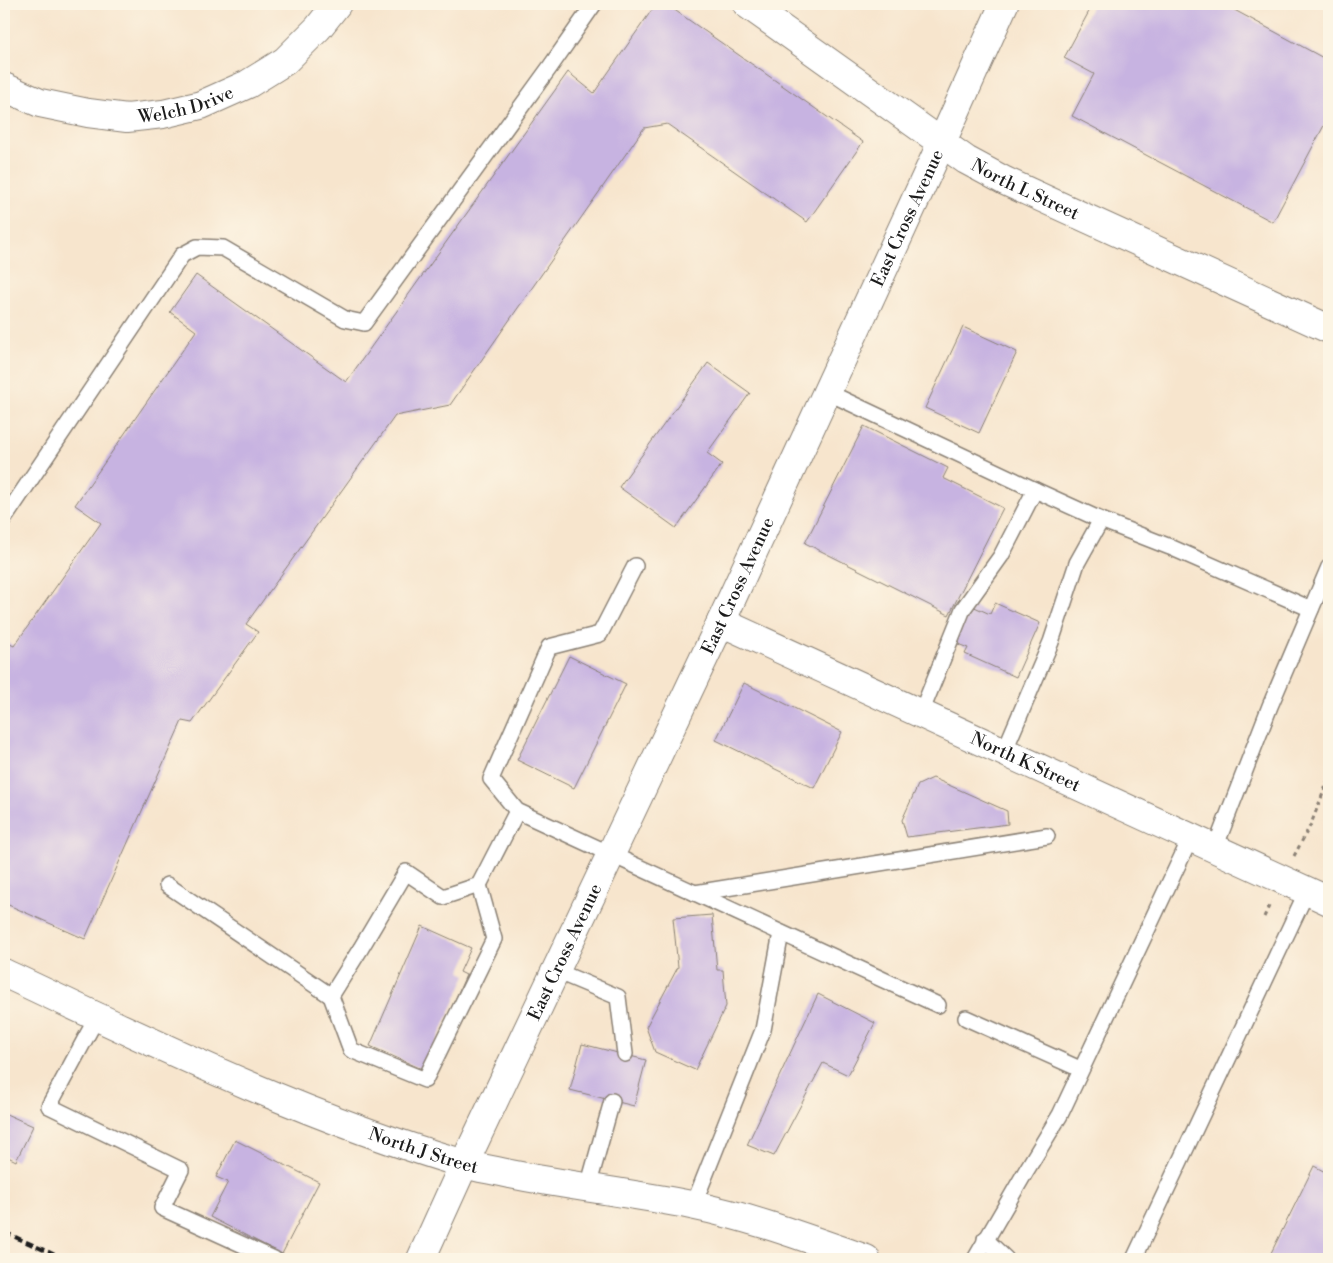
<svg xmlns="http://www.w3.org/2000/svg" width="1333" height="1263" font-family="'Libre Bodoni',serif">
<rect width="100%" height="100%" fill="#fcf5e5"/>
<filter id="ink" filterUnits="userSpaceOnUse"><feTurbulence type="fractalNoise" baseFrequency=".02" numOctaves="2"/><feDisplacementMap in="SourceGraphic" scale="10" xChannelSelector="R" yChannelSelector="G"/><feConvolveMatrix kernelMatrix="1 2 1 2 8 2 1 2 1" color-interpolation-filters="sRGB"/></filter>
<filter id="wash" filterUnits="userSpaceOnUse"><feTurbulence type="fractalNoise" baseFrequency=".0096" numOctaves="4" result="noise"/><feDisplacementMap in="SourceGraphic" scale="20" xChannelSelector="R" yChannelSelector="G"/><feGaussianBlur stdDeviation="1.12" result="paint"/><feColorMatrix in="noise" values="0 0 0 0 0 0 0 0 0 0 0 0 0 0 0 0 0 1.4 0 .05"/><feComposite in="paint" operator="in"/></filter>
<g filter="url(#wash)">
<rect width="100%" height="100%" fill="#f7e5cd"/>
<g id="blocks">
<!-- building -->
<g fill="#c7b3e1">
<polygon points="656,4 666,4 863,142 807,222 667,124 644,128 450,405 395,416 246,624 258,632 192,723 182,721 85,939 4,903 4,641 14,646 101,523 75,505 196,331 170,312 196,275 346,382 568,72 594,93"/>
<polygon points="1093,4 1228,4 1227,6 1329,61 1329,116 1273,222 1072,116 1094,74 1064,58"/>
<polygon points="963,327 1017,352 979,433 925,408"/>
<polygon points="708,363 750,393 707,453 722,464 676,528 619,487"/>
<polygon points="864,426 948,468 943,478 1003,508 949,615 805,543"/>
<polygon points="995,603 1040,623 1016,677 965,654 968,648 953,642 970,605 990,614"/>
<polygon points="569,656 626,684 574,788 517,760"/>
<polygon points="744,683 842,732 814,788 716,740"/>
<polygon points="933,778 1007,811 1008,824 907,837 902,820 918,785"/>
<polygon points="712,915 717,970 723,970 726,1006 695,1070 655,1052 646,1027 678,967 673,918"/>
<polygon points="422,926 471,948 460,972 466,975 424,1070 370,1046"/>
<polygon points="818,994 875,1023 848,1075 823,1063 774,1156 747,1145"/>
<polygon points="582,1044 646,1060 634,1106 570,1090"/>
<polygon points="4,1113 33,1126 16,1161 4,1155"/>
<polygon points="235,1140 319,1182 282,1254 210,1217 228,1182 216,1177"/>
<polygon points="1314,1166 1329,1174 1329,1259 1268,1259"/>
</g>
</g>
</g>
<g filter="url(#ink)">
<use href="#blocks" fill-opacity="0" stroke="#8a8074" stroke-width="1"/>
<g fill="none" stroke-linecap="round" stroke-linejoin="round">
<!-- service casing -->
<g stroke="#8a8074" stroke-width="18">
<g id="service">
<polyline points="827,392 1035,490"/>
<polyline points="4,519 182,255 197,247 223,248 345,319 364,323 550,67 594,4"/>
<polyline points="635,566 600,634 549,647 491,779 517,811 938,1005"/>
<polyline points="921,713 963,609 1001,556 1035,490 1101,520"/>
<polyline points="1004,752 1051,642 1077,563 1101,520 1170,547 1311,609"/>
<polyline points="1215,848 1270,706 1329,567"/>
<polyline points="167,885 331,996 361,948 406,872 443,897 479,885 517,811"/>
<polyline points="695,893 1047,836"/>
<polyline points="556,971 618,997 625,1054"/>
<polyline points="331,996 351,1050 425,1080 494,939 479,885"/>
<polyline points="97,1017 49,1106 181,1170 162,1208 274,1259"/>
<polyline points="966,1018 1080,1069"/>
<polyline points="588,1187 612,1101"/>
<polyline points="693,1206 763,1030 781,933"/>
<polyline points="985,1239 1006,1259"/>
<polyline points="975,1259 1026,1171 1060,1115 1191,837"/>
<polyline points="1134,1259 1307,891"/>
</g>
</g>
<!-- minor casing -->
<g stroke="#8a8074" stroke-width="30">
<g id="minor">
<path id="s1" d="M747,4L966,160L1005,181L1329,329"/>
<path id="s2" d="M4,87L40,103L88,113L127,118L163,114L201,105L248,84L285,61L318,28L337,4"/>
<path id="s3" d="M721,622L1329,901"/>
</g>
</g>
<!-- tertiary casing -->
<g stroke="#8a8074" stroke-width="30">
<g id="tertiary">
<path id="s4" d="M421,1259L464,1164L721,622L942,142L1004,4"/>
</g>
</g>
<!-- secondary casing -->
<g stroke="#8a8074" stroke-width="30">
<g id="secondary">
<path id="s5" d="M4,973C153,1043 302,1116 461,1163C477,1168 494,1170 510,1174C570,1186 631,1193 691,1205C751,1217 809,1239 866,1259"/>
</g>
</g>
<!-- path -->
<g stroke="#8a8074" stroke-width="3" stroke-dasharray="4 4" stroke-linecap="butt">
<polyline points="1294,856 1311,824 1329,778"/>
<polyline points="1264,917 1270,904"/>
</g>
<!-- service -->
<use href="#service" stroke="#fff" stroke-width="15"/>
<!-- minor -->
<use href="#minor" stroke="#fff" stroke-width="28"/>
<!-- tertiary -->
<use href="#tertiary" stroke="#fff" stroke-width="28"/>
<!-- secondary -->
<use href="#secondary" stroke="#fff" stroke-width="28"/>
<!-- rail -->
<polyline stroke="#1c1c1c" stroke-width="4" stroke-dasharray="8 4" stroke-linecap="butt" points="4,1232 64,1259"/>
</g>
</g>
<g text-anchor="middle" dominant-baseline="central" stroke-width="4.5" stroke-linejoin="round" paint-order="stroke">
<!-- street labels -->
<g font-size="18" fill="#1c1c1c" stroke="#fcf5e5">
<text stroke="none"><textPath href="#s2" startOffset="188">Welch Drive</textPath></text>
<text stroke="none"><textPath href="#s1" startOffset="335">North L Street</textPath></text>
<text stroke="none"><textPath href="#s4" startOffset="1149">East Cross Avenue</textPath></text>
<text stroke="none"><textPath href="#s4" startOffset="744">East Cross Avenue</textPath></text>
<text stroke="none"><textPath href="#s3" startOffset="335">North K Street</textPath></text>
<text stroke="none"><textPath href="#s4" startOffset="339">East Cross Avenue</textPath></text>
<text stroke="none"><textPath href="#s5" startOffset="456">North J Street</textPath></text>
</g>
</g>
<!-- margin -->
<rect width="1333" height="1263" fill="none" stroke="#fcf5e5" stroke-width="20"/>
</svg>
